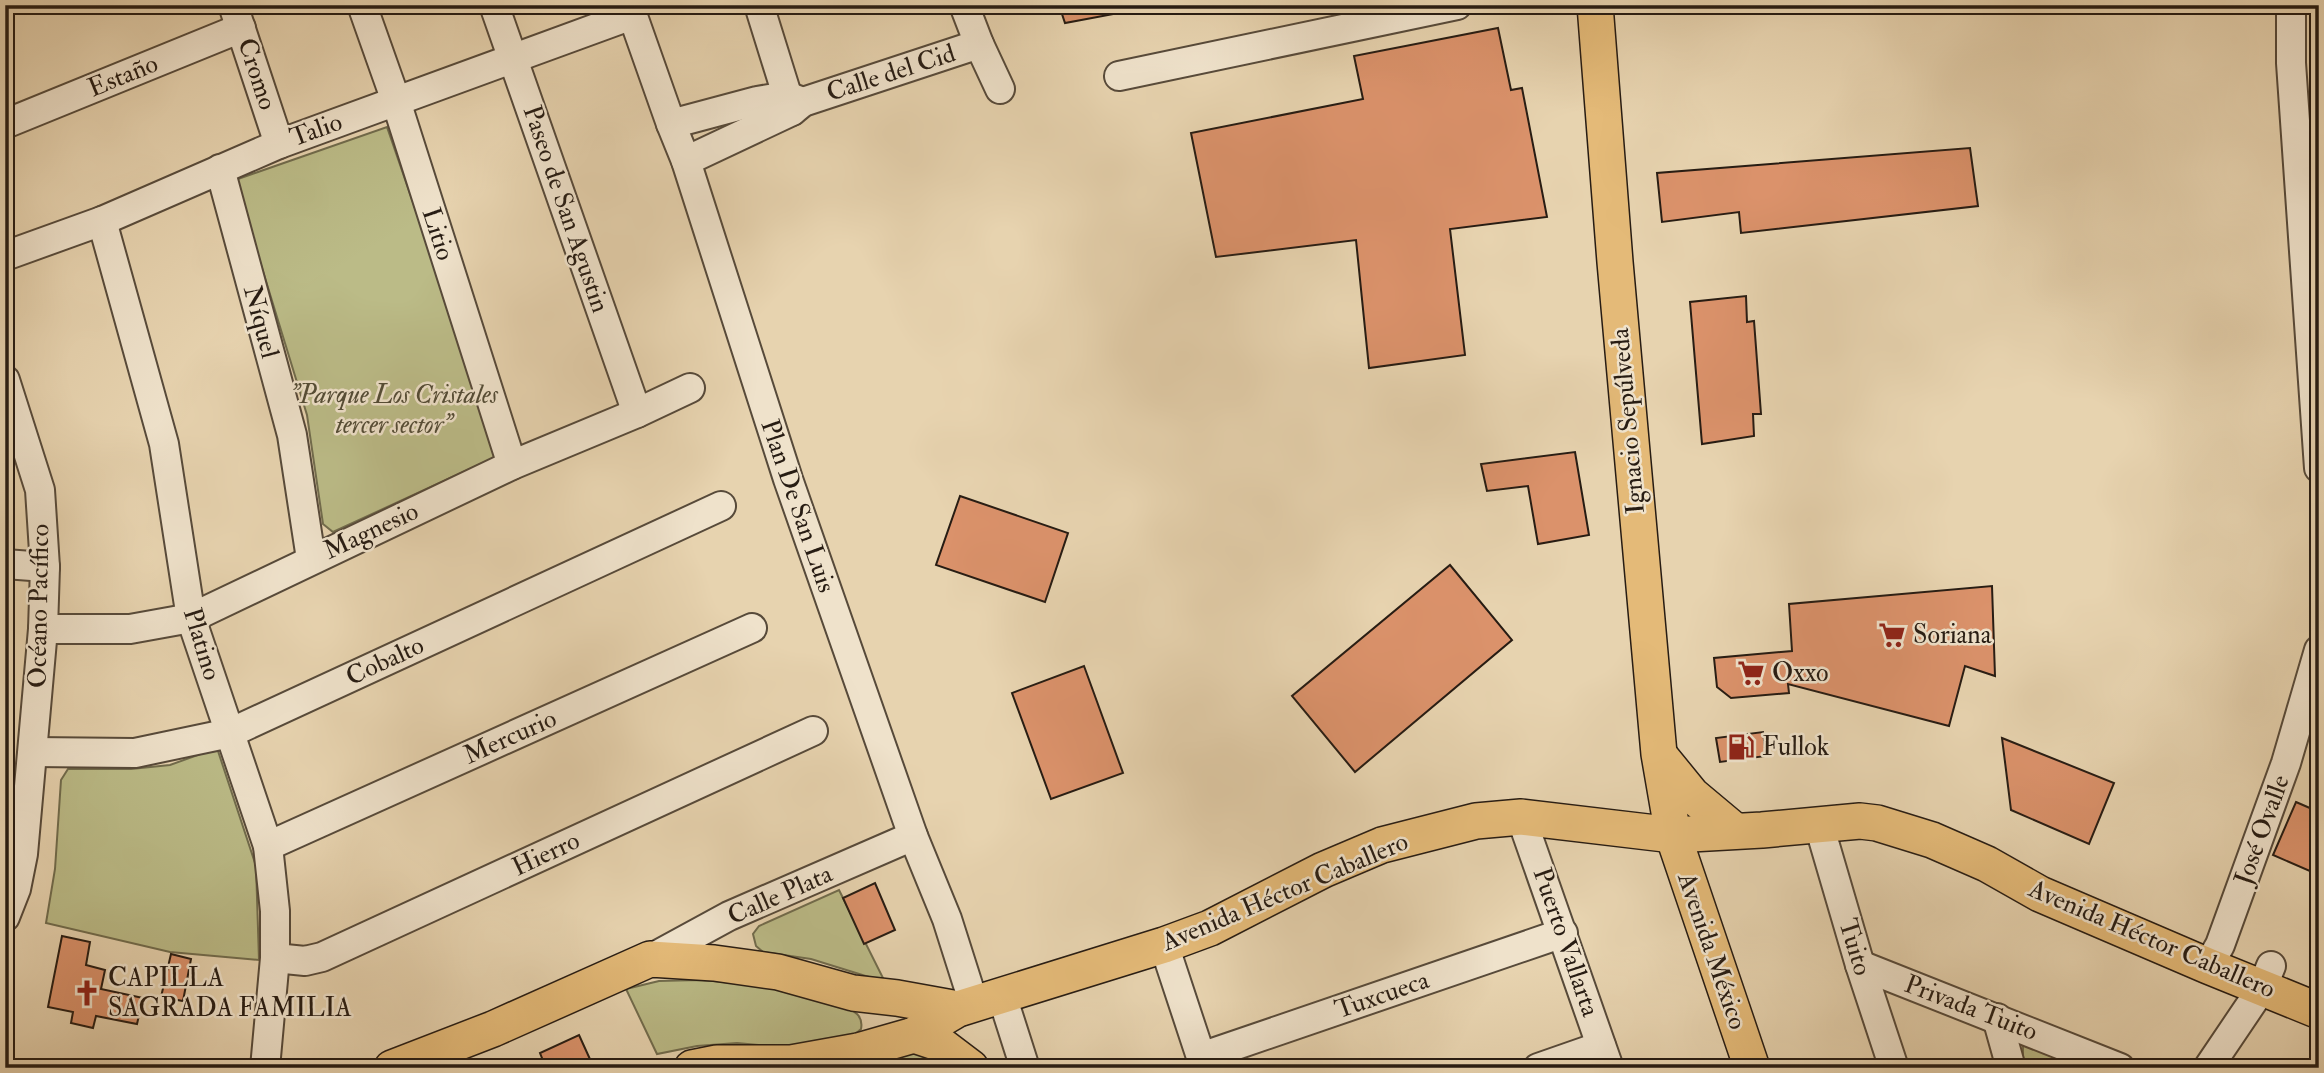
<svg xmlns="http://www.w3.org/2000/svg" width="2324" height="1073" font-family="'IM FELL Double Pica',serif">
<rect width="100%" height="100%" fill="#e7d3af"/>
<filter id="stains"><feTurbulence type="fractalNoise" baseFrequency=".00286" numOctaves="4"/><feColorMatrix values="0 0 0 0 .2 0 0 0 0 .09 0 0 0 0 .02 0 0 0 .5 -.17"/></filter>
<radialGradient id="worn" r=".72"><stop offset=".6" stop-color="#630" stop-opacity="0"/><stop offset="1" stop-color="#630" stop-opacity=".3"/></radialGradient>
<!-- green -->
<g fill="#bbbb87" stroke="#716c4d" stroke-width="2">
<polygon points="387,127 500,455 333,532 323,524 307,415 235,180"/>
<polygon points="217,748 256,866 259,960 170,952 46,923 55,869 61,780 68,769 131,769 170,765"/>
<polygon points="839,890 885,982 811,959 763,952 756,946 753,934 759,926"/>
<path d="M699,980C744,983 785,989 828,1002C837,1005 850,1007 857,1014C862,1019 862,1024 861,1029L853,1036L801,1049L737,1043L697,1046L657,1054L626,989L659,981Z"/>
<polygon points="2023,1044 2080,1068 2023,1068"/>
<polygon points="917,1050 945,1068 861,1068"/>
</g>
<!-- building -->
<g fill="#db926b" stroke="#271c13" stroke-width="2">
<polygon points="1059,5 1119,5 1119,13 1065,23"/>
<polygon points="1498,28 1511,90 1522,88 1547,217 1450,229 1465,355 1369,368 1356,240 1216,257 1191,133 1363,99 1354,56"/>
<polygon points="1970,148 1978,206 1741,233 1739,212 1662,222 1657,173"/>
<polygon points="1746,296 1747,322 1754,321 1761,414 1753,414 1754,436 1702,444 1690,302"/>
<polygon points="1575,452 1589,535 1538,544 1528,486 1487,491 1481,464"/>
<polygon points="960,496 1068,533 1045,602 936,565"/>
<polygon points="1450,565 1512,640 1355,772 1292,696"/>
<polygon points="1992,586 1995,676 1965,666 1949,726 1788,684 1789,693 1731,698 1717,687 1714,658 1792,651 1789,604"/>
<polygon points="1084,666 1123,773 1051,799 1012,693"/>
<polygon points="1763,732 1766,756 1720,762 1716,738"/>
<polygon points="2002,738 2114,783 2089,844 2011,810"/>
<polygon points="2296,802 2319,812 2319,875 2273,855"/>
<polygon points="875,883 895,930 864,944 843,898"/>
<polygon points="62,936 90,942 86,965 105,970 101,989 143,998 137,1024 96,1016 93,1028 71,1023 73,1012 48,1007"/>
<polygon points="171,954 191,959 183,1001 161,997"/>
<polygon points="579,1035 594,1068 546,1068 540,1053"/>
</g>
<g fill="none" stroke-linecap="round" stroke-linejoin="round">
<!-- minor casing -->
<g stroke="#574a3a" stroke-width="32">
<g id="minor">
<polyline points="233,5 279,144"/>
<polyline points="362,5 396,101 512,465"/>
<polyline points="494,5 637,413"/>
<polyline points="629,5 671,124 686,161 788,479 913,836 947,919 974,1004"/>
<polyline points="759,5 792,111"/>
<polyline points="964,5 979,44 1000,89"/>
<polyline points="2291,5 2291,63 2319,468"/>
<polyline points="1119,76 1457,5"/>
<polyline points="5,124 241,28"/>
<polyline points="671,124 757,101 787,96 803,102"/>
<polyline points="686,161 792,111 803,102 979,44"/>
<polyline points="220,169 292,435 311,559"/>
<polyline points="102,221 164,444 191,618 268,846 275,911 275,958 265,1068"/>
<polyline points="5,256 102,221 279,144 632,15"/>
<polyline points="5,380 40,490 45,567 43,629 23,854 16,889 5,917"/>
<polyline points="5,564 45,567"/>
<polyline points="43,629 130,629 191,618 512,465 637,413 690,388"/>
<polyline points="33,752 135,753 230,733 721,506"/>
<polyline points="1521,817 1609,1068"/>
<polyline points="1819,825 1860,965 1894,1068"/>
<polyline points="268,846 752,628"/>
<polyline points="1164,945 1201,1057 1199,1068"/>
<polyline points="275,958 305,961 322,957 813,731"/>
<polyline points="650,959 729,916 913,836"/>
<polyline points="1860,965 2120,1068"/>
<polyline points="2208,966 2220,945 2286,763 2319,650"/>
<polyline points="1002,996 1025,1068"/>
<polyline points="1997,1018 2011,1068"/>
<polyline points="1201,1057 1563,933"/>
<polyline points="1538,1068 1601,1046"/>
<polyline points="2208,1068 2262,988 2271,966"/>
</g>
</g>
<!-- major casing -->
<g stroke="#271c13" stroke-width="38">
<g id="major">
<polyline points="1595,5 1615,262 1659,754 1673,835 1752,1068"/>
<polyline points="1661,757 1692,795 1735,831"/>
<polyline points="914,1035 938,1043 971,1068"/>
<polyline points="392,1068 493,1029 650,959 714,963 778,972 853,993 897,998 958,1009"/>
<polyline points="692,1068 717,1063 791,1063 858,1051 914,1035 958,1009 1164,945 1210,928 1323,870 1382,845 1476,821 1521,817 1673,835 1762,830 1860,821 1877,823 1932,840 1987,864 2040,894 2208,966 2319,1011"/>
</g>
</g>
<!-- minor -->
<use href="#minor" stroke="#efe2cb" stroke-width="28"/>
<!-- major -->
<use href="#major" stroke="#e4ba78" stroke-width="35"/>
</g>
<!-- icons -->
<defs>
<g id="supermarket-bare" transform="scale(2.1)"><path d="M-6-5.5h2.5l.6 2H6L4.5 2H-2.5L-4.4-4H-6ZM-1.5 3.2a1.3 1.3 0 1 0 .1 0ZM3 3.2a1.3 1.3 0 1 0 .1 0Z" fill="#8f2418" stroke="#efe2cb" stroke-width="2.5" paint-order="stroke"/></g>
<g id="fuel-bare" transform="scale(2.1)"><path d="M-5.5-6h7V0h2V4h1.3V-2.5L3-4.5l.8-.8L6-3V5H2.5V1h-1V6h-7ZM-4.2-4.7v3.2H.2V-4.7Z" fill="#8f2418" stroke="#efe2cb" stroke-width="2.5" paint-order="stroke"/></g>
<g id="church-bare" transform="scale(2.1)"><path d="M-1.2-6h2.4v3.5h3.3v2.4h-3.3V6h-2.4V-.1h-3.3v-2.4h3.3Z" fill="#8f2418" stroke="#efe2cb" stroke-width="2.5" paint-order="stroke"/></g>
</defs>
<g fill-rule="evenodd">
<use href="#supermarket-bare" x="1892" y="635"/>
<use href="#supermarket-bare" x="1751" y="673"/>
<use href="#fuel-bare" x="1741" y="747"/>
<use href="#church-bare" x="87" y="993"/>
</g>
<g text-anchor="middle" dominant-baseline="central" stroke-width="5" stroke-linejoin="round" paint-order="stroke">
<!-- street labels -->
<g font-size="26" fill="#271c13" stroke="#efe2cb">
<text transform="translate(891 73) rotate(-18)">Calle del Cid</text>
<text transform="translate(257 74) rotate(72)">Cromo</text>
<text transform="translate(123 76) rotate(-22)">Estaño</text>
<text transform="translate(316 130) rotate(-20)">Talio</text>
<text transform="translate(566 209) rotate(71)">Paseo de San Agustin</text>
<text transform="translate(438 234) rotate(72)">Litio</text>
<text transform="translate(261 322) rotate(75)">Níquel</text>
<text transform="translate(1628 421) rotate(-95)">Ignacio Sepúlveda</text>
<text transform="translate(798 506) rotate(71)">Plan De San Luis</text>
<text transform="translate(371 531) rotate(-25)">Magnesio</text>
<text transform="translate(39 606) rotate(-89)">Océano Pacífico</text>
<text transform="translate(202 644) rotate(73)">Platino</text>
<text transform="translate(385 661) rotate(-25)">Cobalto</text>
<text transform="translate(510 737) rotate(-24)">Mercurio</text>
<text transform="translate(2262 830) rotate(-70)">José Ovalle</text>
<text transform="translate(546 854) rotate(-25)">Hierro</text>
<text transform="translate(1285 892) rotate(-23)">Avenida Héctor Caballero</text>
<text transform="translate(780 895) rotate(-24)">Calle Plata</text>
<text transform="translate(2152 939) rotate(23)">Avenida Héctor Caballero</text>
<text transform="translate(1566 942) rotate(71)">Puerto Vallarta</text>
<text transform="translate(1855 947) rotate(73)">Tuito</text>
<text transform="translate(1712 951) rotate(71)">Avenida México</text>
<text transform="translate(1382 995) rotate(-19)">Tuxcueca</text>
<text transform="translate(1971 1008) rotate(21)">Privada Tuito</text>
</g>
<!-- park labels -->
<g font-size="26" font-style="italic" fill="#534c36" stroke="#efe2cb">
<text x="394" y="395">"Parque Los Cristales<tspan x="394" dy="30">tercer sector"</tspan></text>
</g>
<!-- poi labels -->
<g font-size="26" fill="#271c13" stroke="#efe2cb" text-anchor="start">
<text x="1913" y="635">Soriana</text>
<text x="1772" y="673">Oxxo</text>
<text x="1762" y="747">Fullok</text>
<text x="108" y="978">CAPILLA<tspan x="108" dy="30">SAGRADA FAMILIA</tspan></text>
</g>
</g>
<!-- margin -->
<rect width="2324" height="1073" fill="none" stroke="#e7d3af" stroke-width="28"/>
<rect x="7" y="7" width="2310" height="1059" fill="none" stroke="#271c13" stroke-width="3.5"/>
<rect x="14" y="14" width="2296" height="1045" fill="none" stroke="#271c13" stroke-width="2"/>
<rect width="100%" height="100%" filter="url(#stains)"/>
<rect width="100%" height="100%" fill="url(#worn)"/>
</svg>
